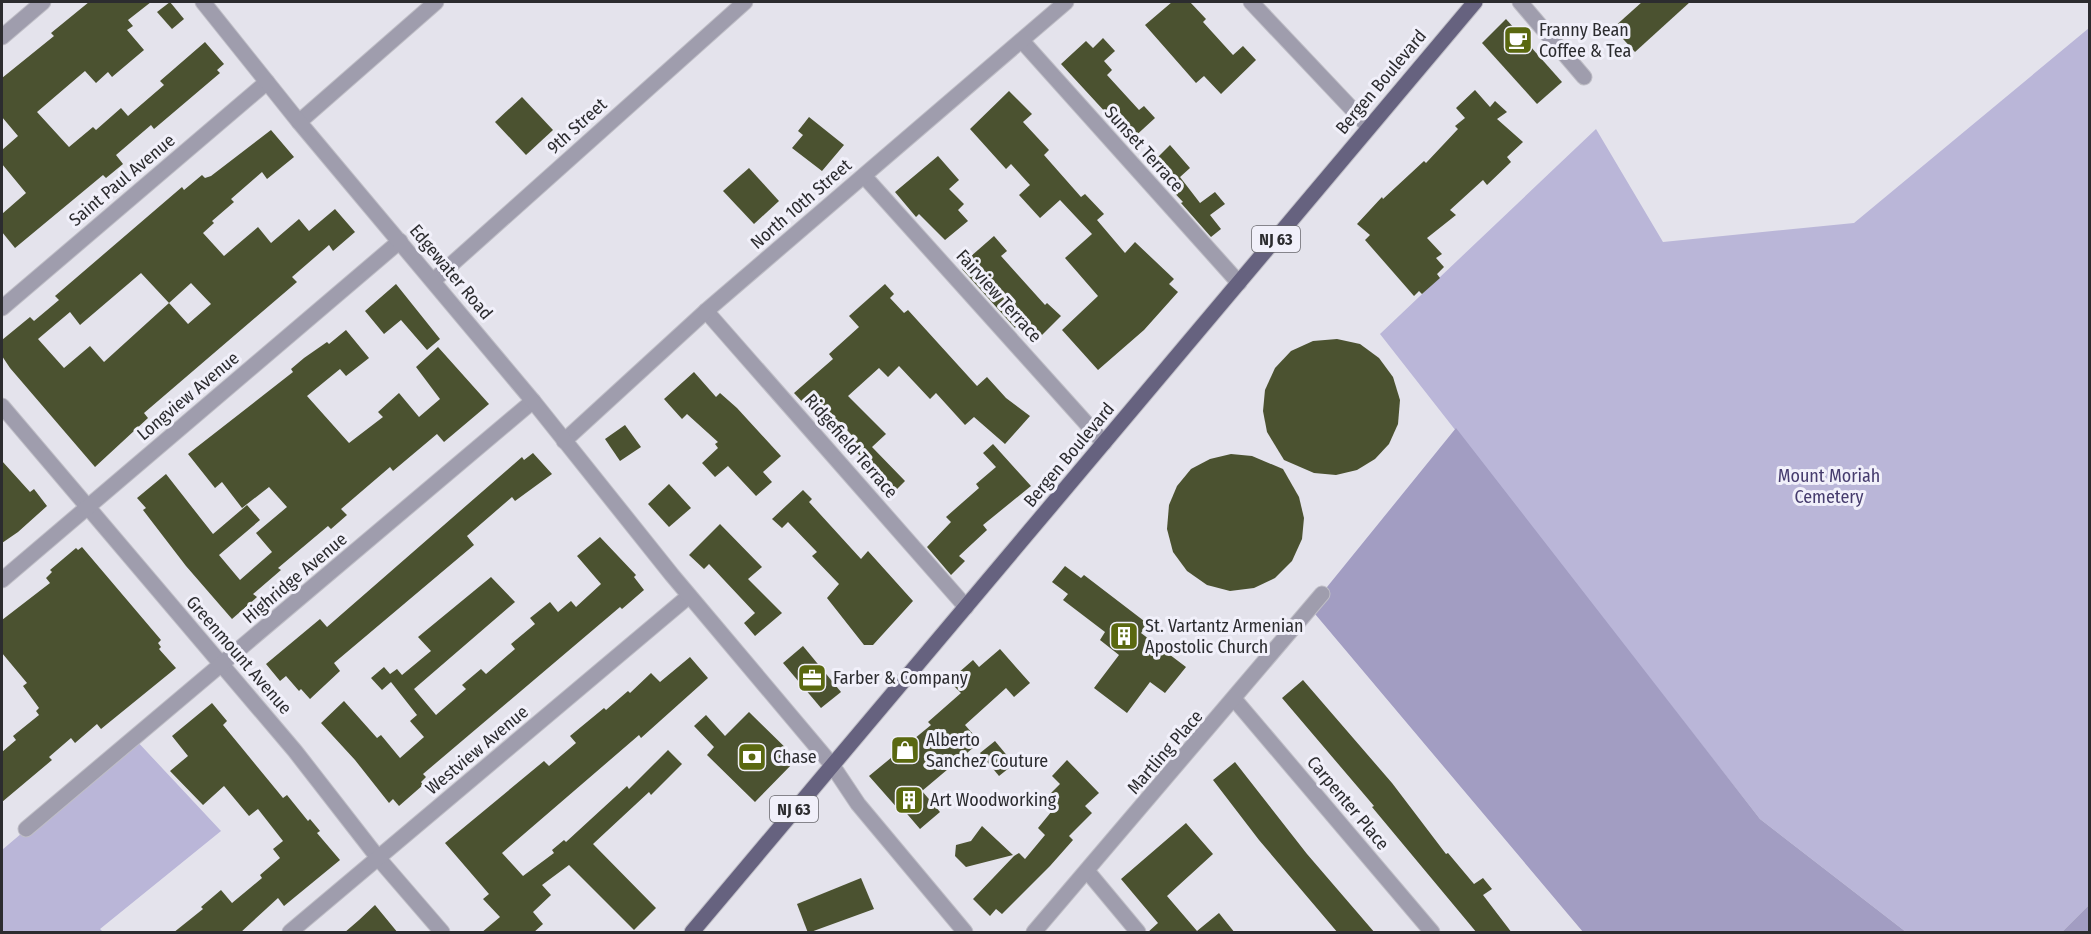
<svg xmlns="http://www.w3.org/2000/svg" width="2091" height="934" font-family="'Fira Sans Condensed',sans-serif">
<rect width="100%" height="100%" fill="#e4e3ec"/>
<!-- green -->
<g fill="#bab6d8">
<polygon points="2089,28 2089,905 2062,932 1906,932 1760,819 1380,334 1596,129 1663,242 1854,223"/>
<polygon points="134,738 221,831 100,929 103,932 2,932 2,850"/>
</g>
<!-- forest -->
<g fill="#a29dc2">
<polygon points="1456,428 1760,819 1906,932 1583,932 1310,608"/>
<polygon points="2089,905 2089,932 2062,932"/>
</g>
<!-- building -->
<g fill="#4b5230" fill-rule="evenodd">
<polygon points="89,2 151,2 128,20 133,26 127,30 144,50 112,77 108,72 96,83 85,71 37,112 69,147 93,127 96,130 121,108 128,116 164,85 160,81 205,42 224,64 217,70 220,73 154,129 151,125 116,155 123,164 106,178 103,175 15,248 2,232 2,214 26,193 2,164 2,150 18,136 2,117 2,78 54,36 51,33"/>
<polygon points="170,2 184,19 172,29 157,12"/>
<polygon points="1172,2 1190,2 1206,19 1203,22 1233,55 1243,46 1256,60 1221,94 1204,76 1196,83 1145,25"/>
<polygon points="1642,2 1690,2 1635,52 1613,28"/>
<polygon points="1506,19 1562,82 1537,104 1482,43"/>
<polygon points="1103,38 1115,51 1104,61 1112,70 1107,75 1139,110 1144,106 1155,118 1131,140 1061,64 1086,41 1093,48"/>
<polygon points="1475,90 1490,107 1495,101 1507,112 1497,119 1523,142 1507,157 1511,162 1487,185 1483,180 1450,210 1456,215 1427,238 1442,254 1436,258 1444,267 1437,274 1440,278 1422,294 1419,291 1414,296 1365,240 1370,235 1357,224 1382,197 1383,199 1424,161 1426,163 1458,129 1455,126 1465,118 1456,108"/>
<polygon points="1009,91 1032,114 1023,122 1049,150 1044,155 1081,197 1085,194 1104,214 1097,220 1125,253 1135,242 1174,279 1169,284 1178,292 1144,330 1098,370 1062,330 1098,296 1065,258 1092,234 1060,200 1040,218 1019,195 1030,185 1011,164 1006,169 970,129"/>
<polygon points="522,97 553,130 526,155 495,122"/>
<polygon points="809,117 844,145 822,171 792,148 803,135 798,131"/>
<path d="M271,130L294,157L267,179L262,172L231,199L234,202L212,221L214,223L203,233L224,256L258,227L271,243L299,219L309,231L335,209L355,232L333,251L329,245L292,277L297,282L144,413L148,418L95,467L10,368L2,356V340L30,317L34,321L59,300L55,296L182,187L184,190L202,175L205,178L211,176ZM141,273L169,303L191,283L211,304L188,324L169,303L104,362L90,346L64,368L38,339L70,312L80,325Z"/>
<polygon points="1170,145 1190,168 1180,177 1200,203 1215,192 1225,204 1210,215 1221,229 1211,237 1181,203 1183,202 1149,166"/>
<polygon points="938,156 959,180 949,189 964,204 958,210 968,221 945,240 919,214 916,217 895,192"/>
<polygon points="749,168 779,201 754,224 723,191"/>
<polygon points="994,236 1007,251 1001,256 1045,305 1047,303 1061,316 1034,343 1017,326 1015,328 962,269 962,264"/>
<polygon points="396,284 440,339 427,350 401,320 384,334 365,311"/>
<polygon points="885,284 894,294 890,298 904,313 908,310 977,386 987,377 1006,398 1030,416 1005,444 974,417 965,425 936,393 930,399 899,366 888,377 879,368 848,396 886,434 872,447 905,481 891,495 872,475 875,472 850,445 856,440 839,421 833,427 809,409 794,393 833,359 829,354 859,327 849,316"/>
<polygon points="346,330 369,358 346,376 340,369 307,396 349,443 383,417 378,412 399,393 419,417 440,399 416,367 438,347 489,404 444,442 437,434 393,471 390,467 341,509 347,515 331,529 328,526 278,568 281,570 253,594 257,597 232,619 186,566 143,510 146,508 137,498 166,474 213,534 247,505 260,520 219,555 240,580 272,552 256,533 287,507 269,487 242,508 222,482 215,488 188,454 293,372 291,369 304,358 327,342 329,344"/>
<polygon points="1337,339 1360,344 1379,358 1393,377 1400,400 1398,424 1389,444 1375,459 1357,470 1336,475 1314,473 1284,460 1267,432 1263,411 1265,390 1275,368 1291,351 1313,341"/>
<polygon points="694,372 716,397 720,393 737,408 781,456 763,472 772,482 756,496 728,466 715,477 702,463 718,448 715,444 718,442 687,414 682,419 664,399"/>
<polygon points="625,425 641,447 620,461 605,439"/>
<polygon points="993,444 1031,486 983,525 987,530 959,556 965,561 951,575 927,547 951,522 946,517 979,488 976,484 996,467 983,453"/>
<polygon points="533,453 552,474 515,501 512,497 467,536 474,545 334,663 340,671 310,699 301,689 299,691 286,676 280,681 266,664 320,619 327,627 522,457 524,460"/>
<polygon points="1231,454 1252,456 1283,469 1299,497 1304,518 1302,539 1292,561 1275,578 1254,588 1230,591 1207,585 1187,571 1173,552 1167,529 1169,505 1177,486 1191,469 1210,459"/>
<polygon points="2,461 30,492 34,489 47,506 18,532 2,543"/>
<polygon points="669,484 691,508 669,527 648,504"/>
<polygon points="803,490 812,499 809,502 861,559 868,551 913,601 873,645 864,645 827,598 839,584 812,556 817,552 788,522 782,528 772,519"/>
<polygon points="720,524 762,567 748,579 782,613 755,636 744,623 755,613 709,564 704,569 689,555"/>
<polygon points="600,537 636,575 634,577 644,590 622,609 620,607 423,774 426,777 421,782 423,785 399,806 393,799 389,803 355,760 321,723 344,701 377,738 381,735 400,758 424,737 410,721 417,715 391,682 382,690 371,678 384,667 390,674 397,669 402,675 431,651 418,637 491,577 515,602 414,689 436,715 466,689 462,685 481,669 486,674 515,649 511,644 535,624 530,618 550,602 558,612 571,601 576,607 601,584 577,556"/>
<polygon points="82,547 161,640 158,643 161,647 159,649 176,668 101,729 97,724 75,743 71,738 49,757 52,760 2,802 2,752 16,740 13,736 39,715 36,711 39,708 23,686 27,683 2,653 2,620 50,583 46,578 52,572 50,570 76,548 78,550"/>
<polygon points="1065,566 1081,578 1084,575 1148,624 1141,633 1186,667 1165,693 1150,682 1127,713 1094,688 1119,655 1100,640 1105,632 1063,600 1068,594 1052,582"/>
<polygon points="803,646 841,692 821,708 783,663"/>
<polygon points="1000,649 1030,683 1014,697 1006,688 965,725 980,742 922,791 940,812 920,829 902,808 899,810 869,776 931,725 928,722 961,693 949,681 973,660 979,667"/>
<polygon points="690,657 708,678 641,738 639,735 502,853 523,876 554,853 552,850 564,840 566,842 627,786 629,789 668,750 682,764 651,795 649,792 593,844 656,908 634,930 569,865 542,885 551,895 533,912 543,924 533,933 481,933 500,917 483,899 489,894 445,843 544,761 549,766 576,743 570,736 604,708 606,710 628,691 630,693 651,673 660,682"/>
<polygon points="1303,680 1392,783 1446,854 1448,853 1474,884 1483,878 1492,889 1483,895 1512,933 1477,933 1372,807 1374,806 1282,698"/>
<polygon points="212,703 227,721 223,725 283,798 287,795 308,821 310,819 320,831 317,833 340,860 284,906 278,898 240,933 173,933 203,909 201,907 221,890 232,903 262,878 260,875 280,858 273,849 283,841 258,809 249,816 224,786 203,805 170,771 188,756 172,736"/>
<polygon points="749,712 797,759 755,802 707,755 714,747 694,726 706,715 725,736"/>
<polygon points="995,741 1014,764 999,776 980,753"/>
<polygon points="1067,760 1099,793 1085,806 1092,813 1069,836 1073,840 1050,866 1002,914 996,909 990,916 973,899 1014,856 1019,853 1025,859 1045,835 1038,828 1056,806 1047,797 1060,784 1052,776"/>
<polygon points="1235,762 1307,854 1375,933 1338,933 1259,840 1213,780"/>
<polygon points="1186,823 1213,854 1167,896 1197,931 1219,913 1235,933 1147,933 1158,923 1121,879"/>
<polygon points="982,826 1013,855 966,867 955,856 956,845 971,841"/>
<polygon points="861,878 874,909 808,933 797,904"/>
<polygon points="375,905 398,933 344,933 359,920"/>
</g>
<g fill="none" stroke-linecap="round" stroke-linejoin="round">
<!-- minor casing -->
<g stroke="#bfbec6" stroke-width="17">
<g id="minor">
<polyline points="1251,2 1369,127"/>
<polyline points="1520,2 1584,77"/>
<polyline points="2,37 43,2"/>
<polyline points="1022,41 1239,283"/>
<polyline points="299,122 436,2"/>
<polyline points="864,176 1104,443"/>
<polyline points="434,280 745,2"/>
<polyline points="2,308 267,82"/>
<polyline points="706,311 966,607"/>
<polyline points="2,406 295,751 379,859 442,932"/>
<polyline points="564,441 706,311 1066,2"/>
<polyline points="2,580 400,241"/>
<polyline points="1235,700 1432,932"/>
<polyline points="26,829 533,401"/>
<polyline points="1088,872 1138,932"/>
<polyline points="290,932 689,596"/>
<polyline points="1034,932 1322,594"/>
</g>
</g>
<!-- tertiary casing -->
<g stroke="#bfbec6" stroke-width="17">
<polyline id="tertiary" points="203,2 299,122 533,401 672,575 832,765 858,804 965,932"/>
</g>
<!-- primary casing -->
<g stroke="#bfbec6" stroke-width="17">
<polyline id="primary" points="692,932 1475,2"/>
</g>
<!-- minor -->
<use href="#minor" stroke="#9f9dad" stroke-width="15"/>
<!-- tertiary -->
<use href="#tertiary" stroke="#9f9dad" stroke-width="15"/>
<!-- primary -->
<use href="#primary" stroke="#66627f" stroke-width="15"/>
</g>
<!-- icons -->
<defs>
<g id="cafe-square" transform="scale(1.5)"><rect x="-9" y="-9" width="18" height="18" rx="4" fill="#5a6810" stroke="#f1f0fa"/><path d="M-5.5-4.5H6V0H3Q3 3.5 0 3.5H-2.5Q-5.5 3.5-5.5 0ZM3-3.2v2h1.7v-2ZM-6 4.5H4V6H-6Z" fill="#fff"/></g>
<g id="building-square" transform="scale(1.5)"><rect x="-9" y="-9" width="18" height="18" rx="4" fill="#5a6810" stroke="#f1f0fa"/><path d="M-4-6H4V6H1V3H-1V6H-4ZM-2.5-4.3h1.7v1.8h-1.7ZM.8-4.3h1.7v1.8H.8ZM-2.5-1h1.7V.8h-1.7ZM.8-1h1.7V.8H.8Z" fill="#fff"/></g>
<g id="office-square" transform="scale(1.5)"><rect x="-9" y="-9" width="18" height="18" rx="4" fill="#5a6810" stroke="#f1f0fa"/><path d="M-6-3h4V-5.5h4V-3h4V5H-6ZM-1-4.5V-3h2v-1.5ZM-6 0V1H6V0Z" fill="#fff"/></g>
<g id="shop-square" transform="scale(1.5)"><rect x="-9" y="-9" width="18" height="18" rx="4" fill="#5a6810" stroke="#f1f0fa"/><path d="M-5-2.5h2.3a2.7 3.5 0 0 1 5.4 0H5L5.5 6h-11ZM-1.5-2.5h3a1.5 2.3 0 0 0-3 0Z" fill="#fff"/></g>
<g id="bank-square" transform="scale(1.5)"><rect x="-9" y="-9" width="18" height="18" rx="4" fill="#5a6810" stroke="#f1f0fa"/><path d="M-6-4H6V4H-6ZM0-2.3a2.3 2.3 0 1 0 0 4.6a2.3 2.3 0 1 0 0-4.6Z" fill="#fff"/></g>
</defs>
<g fill-rule="evenodd">
<use href="#cafe-square" x="1518" y="40"/>
<use href="#building-square" x="1124" y="636"/>
<use href="#office-square" x="812" y="678"/>
<use href="#shop-square" x="905" y="750"/>
<use href="#bank-square" x="752" y="757"/>
<use href="#building-square" x="909" y="800"/>
</g>
<g text-anchor="middle" dominant-baseline="central" stroke-width="6" stroke-linejoin="round" paint-order="stroke">
<!-- shield labels -->
<g fill="#f1f0fa" stroke="#67676c" stroke-width="1.5">
<rect x="1252" y="226" width="48" height="26" rx="4.5"/>
<rect x="770" y="796" width="48" height="26" rx="4.5"/>
</g>
<g font-size="16" font-weight="bold" fill="#2c2c2f">
<text x="1276" y="239">NJ 63</text>
<text x="794" y="809">NJ 63</text>
</g>
<!-- poi labels -->
<g font-size="18" fill="#2c2c2f" stroke="#f1f0fa" text-anchor="start">
<text x="1539" y="30">Franny Bean<tspan x="1539" dy="21">Coffee &amp; Tea</tspan></text>
<text x="1145" y="626">St. Vartantz Armenian<tspan x="1145" dy="21">Apostolic Church</tspan></text>
<text x="833" y="678">Farber &amp; Company</text>
<text x="926" y="740">Alberto<tspan x="926" dy="21">Sanchez Couture</tspan></text>
<text x="773" y="757">Chase</text>
<text x="930" y="800">Art Woodworking</text>
</g>
<!-- street labels -->
<g font-size="18" fill="#2c2c2f" stroke="#f1f0fa">
<text transform="translate(1381 82) rotate(-50)">Bergen Boulevard</text>
<text transform="translate(577 126) rotate(-42)">9th Street</text>
<text transform="translate(1144 149) rotate(48)">Sunset Terrace</text>
<text transform="translate(122 180) rotate(-40)">Saint Paul Avenue</text>
<text transform="translate(801 204) rotate(-41)">North 10th Street</text>
<text transform="translate(451 272) rotate(50)">Edgewater Road</text>
<text transform="translate(999 296) rotate(48)">Fairview Terrace</text>
<text transform="translate(188 396) rotate(-40)">Longview Avenue</text>
<text transform="translate(851 446) rotate(49)">Ridgefield Terrace</text>
<text transform="translate(1069 455) rotate(-50)">Bergen Boulevard</text>
<text transform="translate(295 578) rotate(-40)">Highridge Avenue</text>
<text transform="translate(239 655) rotate(49)">Greenmount Avenue</text>
<text transform="translate(477 750) rotate(-40)">Westview Avenue</text>
<text transform="translate(1165 752) rotate(-49)">Martling Place</text>
<text transform="translate(1348 803) rotate(50)">Carpenter Place</text>
</g>
<!-- park labels -->
<g font-size="18" fill="#463c6e" stroke="#f1f0fa">
<text x="1829" y="476">Mount Moriah<tspan x="1829" dy="21">Cemetery</tspan></text>
</g>
</g>
<!-- border -->
<rect width="2091" height="934" fill="none" stroke="#2c2c2f" stroke-width="6"/>
</svg>
